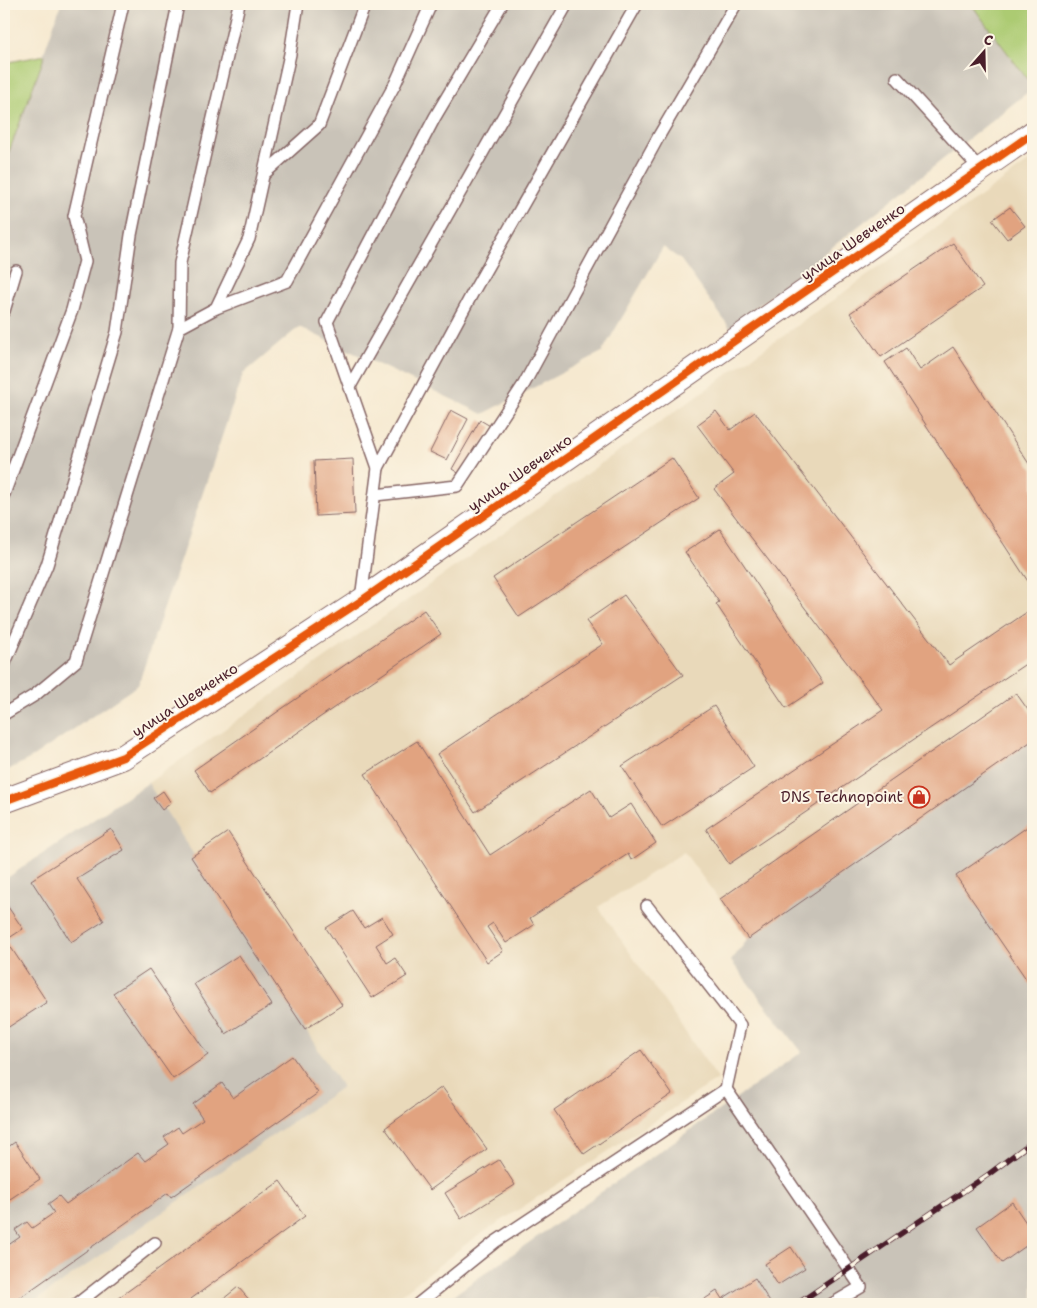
<svg xmlns="http://www.w3.org/2000/svg" width="1037" height="1308" font-family="'Shantell Sans',sans-serif">
<rect width="100%" height="100%" fill="#fcf5e5"/>
<filter id="ink" filterUnits="userSpaceOnUse"><feTurbulence type="fractalNoise" baseFrequency=".02" numOctaves="2"/><feDisplacementMap in="SourceGraphic" scale="10" xChannelSelector="R" yChannelSelector="G"/><feConvolveMatrix kernelMatrix="1 2 1 2 8 2 1 2 1" color-interpolation-filters="sRGB"/></filter>
<filter id="wash" filterUnits="userSpaceOnUse"><feTurbulence type="fractalNoise" baseFrequency=".0096" numOctaves="4" result="noise"/><feDisplacementMap in="SourceGraphic" scale="20" xChannelSelector="R" yChannelSelector="G"/><feGaussianBlur stdDeviation="1.12" result="paint"/><feColorMatrix in="noise" values="0 0 0 0 0 0 0 0 0 0 0 0 0 0 0 0 0 1.4 0 .05"/><feComposite in="paint" operator="in"/></filter>
<g filter="url(#wash)">
<rect width="100%" height="100%" fill="#f6e9d0"/>
<!-- built -->
<polygon fill="#e9d9ba" points="1033,159 1033,740 748,939 684,852 598,907 718,1079 466,1244 389,1304 31,1304 341,1087 148,783"/>
<!-- industrial -->
<g fill="#c9c3b8">
<polygon points="61,4 971,4 1033,88 730,328 681,260 663,247 602,352 483,414 299,327 243,374 138,685 33,757 4,772 4,167"/>
<polygon points="1033,740 1033,1304 441,1304 802,1052 731,961 748,939"/>
<polygon points="148,783 342,1087 31,1304 4,1304 4,880"/>
</g>
<!-- green -->
<g fill="#accb72" stroke="#7b754e">
<polygon points="971,4 1033,4 1033,87"/>
<polygon points="45,55 4,165 4,63"/>
</g>
<g id="blocks">
<!-- building -->
<g fill="#e1a380">
<polygon points="1010,207 1025,226 1007,239 992,220"/>
<polygon points="953,243 983,287 881,357 850,313"/>
<polygon points="953,347 1033,470 1033,589 885,362 906,348 920,370"/>
<polygon points="451,410 468,419 447,460 430,452"/>
<polygon points="716,411 730,430 755,412 949,665 1033,608 1033,659 729,864 706,829 883,710 714,489 734,474 697,425"/>
<polygon points="480,420 492,427 463,476 452,469"/>
<polygon points="672,458 699,498 519,617 493,578"/>
<polygon points="353,459 355,514 316,516 314,461"/>
<polygon points="720,529 823,683 786,708 716,604 719,602 685,552"/>
<polygon points="624,595 683,675 475,812 437,754 603,644 586,621"/>
<polygon points="424,610 441,634 210,793 194,770"/>
<polygon points="1016,693 1033,717 1033,740 748,939 720,899"/>
<polygon points="714,706 754,767 662,827 622,766"/>
<polygon points="417,741 490,855 591,789 609,818 631,804 656,843 631,860 628,854 530,918 534,925 506,943 493,923 487,927 503,951 487,962 365,774"/>
<polygon points="163,791 171,803 162,810 153,798"/>
<polygon points="1033,823 1033,989 956,876"/>
<polygon points="111,829 124,850 77,879 104,921 71,942 31,880"/>
<polygon points="228,832 342,1005 305,1029 191,857"/>
<polygon points="4,901 23,929 6,940 47,1002 4,1030"/>
<polygon points="353,911 364,928 382,917 393,934 376,945 387,963 395,958 407,976 372,998 326,928"/>
<polygon points="239,955 272,1005 226,1034 194,984"/>
<polygon points="149,969 208,1055 173,1079 113,993"/>
<polygon points="641,1050 672,1094 584,1154 554,1110"/>
<polygon points="292,1056 318,1093 171,1197 168,1193 11,1304 4,1304 4,1248 20,1237 15,1230 27,1222 32,1228 54,1213 48,1204 59,1196 66,1204 138,1153 145,1161 169,1144 164,1137 178,1127 182,1133 203,1119 193,1104 222,1083 233,1098"/>
<polygon points="442,1087 487,1149 430,1190 385,1128"/>
<polygon points="15,1142 40,1179 4,1203 4,1150"/>
<polygon points="499,1160 515,1185 461,1219 445,1193"/>
<polygon points="280,1181 305,1216 184,1304 110,1304"/>
<polygon points="1012,1202 1033,1233 1033,1241 1002,1263 977,1227"/>
<polygon points="791,1247 805,1268 778,1285 765,1264"/>
<polygon points="755,1278 771,1304 697,1304 717,1291 722,1299"/>
<polygon points="238,1287 253,1304 217,1304"/>
</g>
</g>
</g>
<g filter="url(#ink)">
<use href="#blocks" fill-opacity="0" stroke="#866665" stroke-width="1"/>
<g fill="none" stroke-linecap="round" stroke-linejoin="round">
<!-- service casing -->
<g stroke="#866665" stroke-width="14">
<g id="service">
<polyline points="897,78 981,170"/>
<polyline points="264,174 319,125 365,4"/>
<polyline points="216,308 287,281 395,84 431,4"/>
<polyline points="4,311 16,271"/>
<polyline points="179,328 216,308 249,239 290,54 298,4"/>
<polyline points="349,388 567,4"/>
<polyline points="378,468 472,294 637,4"/>
<polyline points="4,494 72,310 85,261 74,216 123,4"/>
<polyline points="375,495 457,486 524,384 660,134 736,4"/>
<polyline points="361,599 378,468 327,322 435,117 502,4"/>
<polyline points="4,665 47,565 117,332 131,235 178,4"/>
<polyline points="4,714 35,695 76,661 179,328 180,263 239,4"/>
<polyline points="726,1089 861,1287 832,1304"/>
<polyline points="77,1304 155,1243"/>
<polyline points="418,1304 495,1242 726,1089 740,1025 647,906"/>
</g>
</g>
<!-- minor casing -->
<g stroke="#866665" stroke-width="26">
<polyline id="minor" points="4,801 123,757 361,601 1033,133"/>
</g>
<!-- service -->
<use href="#service" stroke="#fff" stroke-width="11"/>
<!-- minor -->
<use href="#minor" stroke="#fff" stroke-width="24"/>
<!-- rail casing -->
<g stroke="#4a1f2b" stroke-width="5.5">
<polyline id="rail" points="797,1304 989,1174 1033,1141"/>
</g>
<!-- rail -->
<use href="#rail" stroke="#fcf5e5" stroke-width="4" stroke-dasharray="11" stroke-linecap="butt"/>
<!-- cycleway casing -->
<g stroke="#fcf5e5" stroke-width="11">
<polyline id="cycleway" points="4,801 123,757 361,601 1033,133"/>
</g>
<!-- cycleway -->
<use href="#cycleway" stroke="#e8590c" stroke-width="8"/>
</g>
</g>
<!-- icons -->
<defs>
<g id="shop-ring" transform="scale(1.125)"><circle r="9.5" fill="#fcf5e5" stroke="#c8321e" stroke-width="1.5"/><path d="M-5-2.5h2.3a2.7 3.5 0 0 1 5.4 0H5L5.5 6h-11ZM-1.5-2.5h3a1.5 2.3 0 0 0-3 0Z" fill="#c8321e"/></g>
</defs>
<g fill-rule="evenodd">
<use href="#shop-ring" x="919" y="797"/>
</g>
<g text-anchor="middle" dominant-baseline="central" stroke-width="4" stroke-linejoin="round" paint-order="stroke">
<!-- street labels -->
<g font-size="15" fill="#4a1f2b" stroke="#fcf5e5">
<text transform="translate(853 242) rotate(-35)">улица Шевченко</text>
<text transform="translate(520 473) rotate(-35)">улица Шевченко</text>
<text transform="translate(185 700) rotate(-33)">улица Шевченко</text>
</g>
<!-- poi labels -->
<g font-size="15" fill="#4a1f2b" stroke="#fcf5e5" text-anchor="end">
<text x="903" y="797">DNS Technopoint</text>
</g>
</g>
<!-- margin -->
<rect width="1037" height="1308" fill="none" stroke="#fcf5e5" stroke-width="20"/>
<!-- north arrow -->
<g transform="translate(984 52) rotate(20)" stroke="#fcf5e5" stroke-width="4" paint-order="stroke">
<path d="M0-4L9 19L0 12L-9 19Z" fill="#4a1f2b"/>
<text y="-8" font-size="14" font-weight="bold" text-anchor="middle" fill="#4a1f2b">С</text>
</g>
</svg>
